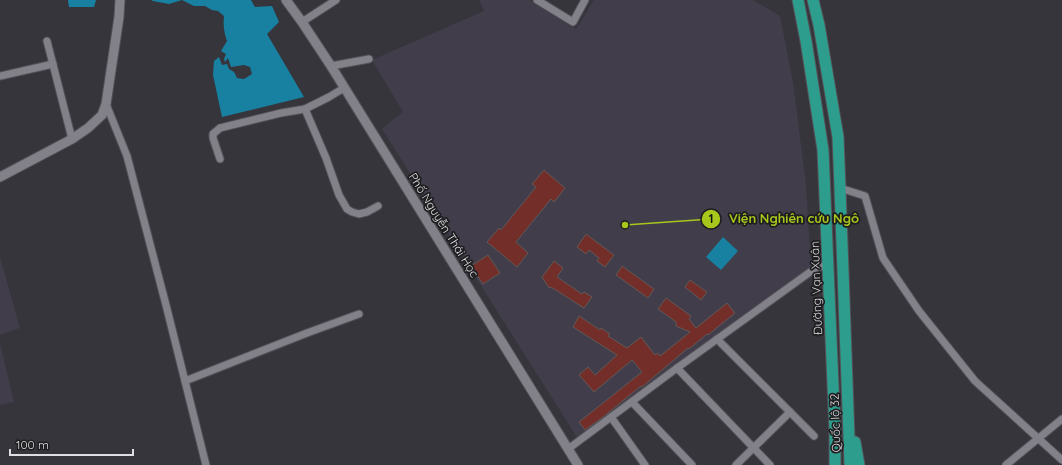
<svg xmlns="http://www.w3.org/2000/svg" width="1062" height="465" font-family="Quicksand,sans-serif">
<rect width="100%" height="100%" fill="#36353b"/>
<!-- built -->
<g fill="#413d4a">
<polygon points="479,0 530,0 576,29 594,0 753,0 780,16 793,82 806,184 811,267 578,439 382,129 403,112 372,60 484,11"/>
<polygon points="0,257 20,328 0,335"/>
<polygon points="0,343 14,402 0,405"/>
</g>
<!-- water -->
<g fill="#1881a1">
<polygon points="68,0 96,0 94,7 69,7"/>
<path d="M151,0H251L255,7L272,6L279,22L267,34L304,97L222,117L213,75L214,61L219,57L222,65L227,64L229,69L234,72L237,78L244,79L252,74L250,67L244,65L231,67L228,58L225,62L224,59L226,54L221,51L227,41C224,33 223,25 224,16L218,11L212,10L205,6H194L182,0L169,4L153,1Z"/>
<polygon points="723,237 738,251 721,270 706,257"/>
</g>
<!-- building -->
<g fill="#742e29" stroke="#615958">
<polygon points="544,170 565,188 554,202 551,199 516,242 528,253 517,267 487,242 499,228 501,230 536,187 532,184"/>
<polygon points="586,234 614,255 605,267 597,261 599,258 589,250 586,254 577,247"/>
<polygon points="488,255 500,273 483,284 471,266"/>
<polygon points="554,261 563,268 557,277 582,294 584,292 592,297 584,308 551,287 549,288 542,277"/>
<polygon points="622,266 654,289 648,298 616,275"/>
<polygon points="690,280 707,292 701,300 685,287"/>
<polygon points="666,298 691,316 689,319 696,328 727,303 735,313 708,335 707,334 689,349 688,348 642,387 641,386 603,417 585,430 579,422 642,372 632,360 594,392 579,375 588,367 595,375 617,355 573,327 579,316 600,330 601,328 610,334 608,336 627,348 641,337 655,355 658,353 660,356 690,332 676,326 676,322 658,309"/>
</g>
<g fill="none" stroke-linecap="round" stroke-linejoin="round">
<!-- minor casing -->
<g stroke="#545258" stroke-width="9">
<g id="minor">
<polyline points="537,0 573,22 585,0"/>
<polyline points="302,22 336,0"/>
<polyline points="47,41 72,139"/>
<polyline points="331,66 369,59"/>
<polyline points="0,76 53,64"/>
<polyline points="106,104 127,156 166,305 206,465"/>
<polyline points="305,109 326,158 339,195 347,209 352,212 359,214 367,212 378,206"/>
<polyline points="220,159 213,138 213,134 220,128 281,113 305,109 329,97 344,88"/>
<polyline points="840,188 865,196 883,258 919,311 975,381 1062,460"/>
<polyline points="717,339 814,436"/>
<polyline points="677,368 770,465"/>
<polyline points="185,381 307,333 359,314"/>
<polyline points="632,402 692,465"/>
<polyline points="611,417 645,465"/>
<polyline points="568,449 677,368 817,267 828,265"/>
<polyline points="736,465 790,412"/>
<polyline points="1006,465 1062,419"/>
</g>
</g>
<!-- secondary casing -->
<g stroke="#545258" stroke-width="11">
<g id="secondary">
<polyline points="286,0 302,22 331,66 578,465"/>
<polyline points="0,177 72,139 88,128 102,115 106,104 119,17 120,0"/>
</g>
</g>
<!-- trunk casing -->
<g stroke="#545258" stroke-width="13">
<g id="trunk">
<polyline points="798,0 806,41 823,150 835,432 835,465"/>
<polyline points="813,0 819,25 838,137 840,188 850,465"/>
<polyline points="855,442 859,465"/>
</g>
</g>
<!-- minor -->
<use href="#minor" stroke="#828088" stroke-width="7"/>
<!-- secondary -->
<use href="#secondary" stroke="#828088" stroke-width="9"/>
<!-- trunk -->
<use href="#trunk" stroke="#2d9e8d" stroke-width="11"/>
</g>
<g text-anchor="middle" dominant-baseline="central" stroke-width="3.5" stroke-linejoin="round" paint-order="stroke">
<!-- street labels -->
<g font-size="12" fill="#dfdee2" stroke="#1e1d20">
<text transform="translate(444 225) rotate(58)">Phố Nguyễn Thái Học</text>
<text transform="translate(816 288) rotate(-92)">Đường Vạn Xuân</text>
<text transform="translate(835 423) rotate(-92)">Quốc lộ 32</text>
</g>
</g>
<!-- callouts -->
<path fill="none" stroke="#a8c71d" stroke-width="1.5" d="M625 225L711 219"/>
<g fill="#a8c71d" stroke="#1e1d20" stroke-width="1.5">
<circle cx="625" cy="225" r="4"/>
<circle cx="711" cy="219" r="10"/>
</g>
<g font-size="12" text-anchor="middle" font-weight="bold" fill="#111">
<text x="711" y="223">1</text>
</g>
<g font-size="13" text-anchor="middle" font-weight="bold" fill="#a8c71d" stroke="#1e1d20" stroke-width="3.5" stroke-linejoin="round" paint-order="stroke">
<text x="794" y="223">Viện Nghiên cứu Ngô</text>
</g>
<!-- scale -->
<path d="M10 449v6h123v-6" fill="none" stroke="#dfdee2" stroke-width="2"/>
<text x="16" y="449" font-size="12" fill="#dfdee2" stroke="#1e1d20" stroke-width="3" paint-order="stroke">100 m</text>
</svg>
